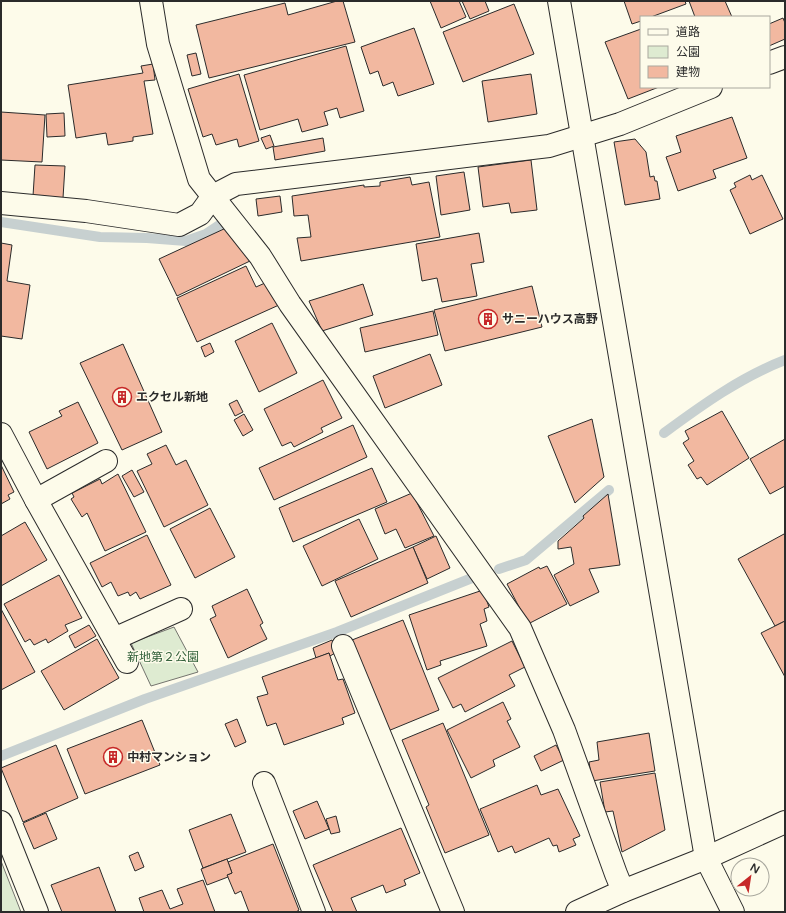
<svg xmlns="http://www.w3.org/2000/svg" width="786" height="913" font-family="'Varela Round','Noto Sans JP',sans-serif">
<rect width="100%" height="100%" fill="#fdfbea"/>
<!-- green -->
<g fill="#deebd1" stroke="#74746e">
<polygon points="174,627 198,672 151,686 131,643"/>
<polygon points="1,861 21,912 1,912"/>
</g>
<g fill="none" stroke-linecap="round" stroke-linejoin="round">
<!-- stream -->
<g stroke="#c7d0d0" stroke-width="10">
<polyline points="1,222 100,237 147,238 186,241 206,234 221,224"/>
<path d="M664,433C702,405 741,377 785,360"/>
<polyline points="499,569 526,560 609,490"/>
<polyline points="1,756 145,699 337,632 472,578"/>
</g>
</g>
<!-- building -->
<g fill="#f2b8a0" stroke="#2b2b2b">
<polygon points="337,1 343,1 355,42 209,78 196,25 285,3 288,15"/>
<polygon points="430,1 459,1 466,17 441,28"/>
<polygon points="462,1 485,1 489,11 470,19"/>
<polygon points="624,1 685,1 686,4 651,17 641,17 641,21 632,24"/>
<polygon points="689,1 725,1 732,17 695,17"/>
<polygon points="514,4 534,54 463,82 443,32"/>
<polygon points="783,18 785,23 785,39 769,46 769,24"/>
<polygon points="414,28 434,84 398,96 393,82 383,86 378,71 370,74 361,47"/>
<polygon points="641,29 641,87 659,87 628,99 605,42"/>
<polygon points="346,46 364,111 340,118 337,108 324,112 328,125 302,132 298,119 260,130 244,75"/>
<polygon points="196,53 201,74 192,76 187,55"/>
<polygon points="153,64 155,80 144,81 153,134 133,137 133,141 108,145 106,133 76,138 68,85 143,73 141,66"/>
<polygon points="239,74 259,141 239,147 237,139 216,145 212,134 203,137 188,89"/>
<polygon points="531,74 537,114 488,122 482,81"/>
<polygon points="1,112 45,115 42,162 1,160"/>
<polygon points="64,113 65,136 47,137 46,114"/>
<polygon points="732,117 747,158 713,170 716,178 678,191 666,157 681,152 676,136"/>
<polygon points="270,135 274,146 266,149 261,138"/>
<polygon points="323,138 325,151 275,160 273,147"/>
<polygon points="635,139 646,152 650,177 654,176 655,181 657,181 660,199 625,205 614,142"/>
<polygon points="531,160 537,210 511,213 509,203 483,207 478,167"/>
<polygon points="35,165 65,166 63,198 33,196"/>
<polygon points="464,172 470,210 441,215 436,176"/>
<polygon points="750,175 752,180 762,175 783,219 750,234 730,190 736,187 734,183"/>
<polygon points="410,177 412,185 429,182 440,237 301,261 297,238 311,237 308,215 294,216 292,196 364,185 364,187 380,186 380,182"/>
<polygon points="280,196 282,212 258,216 256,199"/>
<polygon points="226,228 250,261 177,296 159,259"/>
<polygon points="479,233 484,262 471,264 477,296 442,302 437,278 422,281 416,244"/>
<polygon points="1,243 12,245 7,281 30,285 22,339 1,336"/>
<polygon points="246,266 256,287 265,283 279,305 197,342 177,298"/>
<polygon points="363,284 373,315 322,331 309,301"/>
<polygon points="532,286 542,327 445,351 434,310"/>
<polygon points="433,311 438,335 365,352 360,328"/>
<polygon points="272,323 297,373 259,392 235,341"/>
<polygon points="210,343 214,352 205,357 201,347"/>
<polygon points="123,344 162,432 122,450 80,363"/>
<polygon points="430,354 442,385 385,408 373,376"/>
<polygon points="323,380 342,418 321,428 323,432 294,447 291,442 282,446 264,409"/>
<polygon points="237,400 243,412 235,416 229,404"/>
<polygon points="78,402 98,443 47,469 29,432 62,416 59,411"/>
<polygon points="722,411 749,458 707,485 701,477 697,479 688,465 694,461 683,443 689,439 685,431"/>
<polygon points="244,414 253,430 243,436 234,420"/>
<polygon points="592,419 604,477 575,503 548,436"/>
<polygon points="353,425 367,457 274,500 259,468"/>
<polygon points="785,439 785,486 770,494 750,459"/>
<polygon points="166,445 176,465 186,460 208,505 164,527 137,471 152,464 147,454"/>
<polygon points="1,465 14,492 8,495 10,499 1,504"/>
<polygon points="372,468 387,502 293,542 279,508"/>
<polygon points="132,470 144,492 134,497 122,476"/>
<polygon points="118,474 146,532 105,551 87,513 82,517 71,499 74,497 72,493 100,479 102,484"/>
<polygon points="412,493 434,536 405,548 396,529 385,534 375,509"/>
<polygon points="608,494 620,565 589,569 599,592 570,606 554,575 574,564 571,547 558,549 558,541 584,518 583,516"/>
<polygon points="210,508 235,557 195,578 170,529"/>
<polygon points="359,519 378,559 322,586 303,546"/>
<polygon points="25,522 47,560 1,586 1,536"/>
<polygon points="784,534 785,536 785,621 775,626 738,559"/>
<polygon points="147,535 171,585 140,599 136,592 130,596 128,592 118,596 111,582 102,587 90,563"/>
<polygon points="436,536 450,568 427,579 413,547"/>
<polygon points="413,547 428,583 351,617 335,581"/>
<polygon points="547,566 567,604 528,624 507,584 539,567 540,569"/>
<polygon points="59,575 82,618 65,625 68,631 48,643 46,639 34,645 30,639 25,642 4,604"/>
<polygon points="247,589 263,623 260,625 267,639 228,658 210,619 216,616 212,606"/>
<polygon points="483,590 489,607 484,609 487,621 480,624 487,646 440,661 441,665 427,670 409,615"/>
<polygon points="1,609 35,672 1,690"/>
<polygon points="403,620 439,710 388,731 352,640"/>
<polygon points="785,621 785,677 761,633"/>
<polygon points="89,625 96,636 75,648 69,636"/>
<polygon points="97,639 119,678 64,710 41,671"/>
<polygon points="332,640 337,652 330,656 329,653 316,658 313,648"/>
<polygon points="512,641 525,667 509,675 515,686 465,712 461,704 453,708 438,678"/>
<polygon points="329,653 338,680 343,679 355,713 342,718 344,724 284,745 276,723 267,726 257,697 268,694 262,677"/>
<polygon points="503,702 511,719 507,721 520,747 493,760 495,766 471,778 447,730"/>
<polygon points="237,719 246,742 235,747 225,724"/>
<polygon points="142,720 160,765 85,794 67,749"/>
<polygon points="443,723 489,835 445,853 426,807 429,805 402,740"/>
<polygon points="649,733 655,771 592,781 589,762 599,760 597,742"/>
<polygon points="56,745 78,798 23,822 1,768"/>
<polygon points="556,745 564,760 541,771 534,756"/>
<polygon points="655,773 665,830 622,852 613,811 605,812 600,782"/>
<polygon points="537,785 541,795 558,789 580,836 573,839 576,845 559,852 557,845 553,846 549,838 515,853 512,846 498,852 480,809"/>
<polygon points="317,801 329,829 305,839 293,811"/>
<polygon points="46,813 57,839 34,849 23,823"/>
<polygon points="231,814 246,852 203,868 189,830"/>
<polygon points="336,816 340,832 331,834 326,819"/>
<polygon points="401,828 420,873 404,880 406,885 386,893 383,885 351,898 357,912 333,912 313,865"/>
<polygon points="273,844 299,910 296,912 249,912 241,891 235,894 227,875 232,873 228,862"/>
<polygon points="138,852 144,867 135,871 129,856"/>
<polygon points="227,859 232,873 227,875 228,877 207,885 201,869"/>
<polygon points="99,867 116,912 62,912 51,885"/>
<polygon points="203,880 215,912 144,912 139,898 162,890 170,909 183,904 177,889"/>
</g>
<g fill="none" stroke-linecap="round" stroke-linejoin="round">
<!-- minor casing -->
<g stroke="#2b2b2b" stroke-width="24">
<g id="minor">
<polyline points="151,1 158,44 199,179 260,256 290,304 520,628 564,730 616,874 623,891"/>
<polyline points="559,1 706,858 733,912"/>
<polyline points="769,63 785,57"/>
<polyline points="1,203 86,211 179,225 200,214 213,196 236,184 549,146 620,124 711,87"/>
<polyline points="1,434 36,500 127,662"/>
<polyline points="36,500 106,461"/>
<polyline points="114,639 181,609"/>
<polyline points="343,646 453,912"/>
<polyline points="264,783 314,912"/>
<polyline points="1,822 37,912"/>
<polyline points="577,912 623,891 706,858 785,822"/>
</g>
</g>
<!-- minor -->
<use href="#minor" stroke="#fdfbea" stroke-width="22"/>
</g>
<!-- icons -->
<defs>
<g id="building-ring" transform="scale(1)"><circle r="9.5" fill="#fdfbea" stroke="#c62828" stroke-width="1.5"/><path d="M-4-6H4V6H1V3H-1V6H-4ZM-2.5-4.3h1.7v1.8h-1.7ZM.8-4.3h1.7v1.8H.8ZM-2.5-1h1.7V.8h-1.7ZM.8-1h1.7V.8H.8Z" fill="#c62828"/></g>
</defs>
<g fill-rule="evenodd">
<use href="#building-ring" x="488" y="319"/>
<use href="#building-ring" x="122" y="397"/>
<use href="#building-ring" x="113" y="757"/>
</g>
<g text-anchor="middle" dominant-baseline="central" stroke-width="3" stroke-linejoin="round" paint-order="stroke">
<!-- poi labels -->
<g font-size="12" font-weight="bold" fill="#2b2b2b" stroke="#fdfbea" text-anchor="start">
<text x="502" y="319">サニーハウス高野</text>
<text x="136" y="397">エクセル新地</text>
<text x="127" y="757">中村マンション</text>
</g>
<!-- park labels -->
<g font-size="12" fill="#34623c" stroke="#fdfbea">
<text x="163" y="657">新地第２公園</text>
</g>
</g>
<!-- border -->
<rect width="786" height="913" fill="none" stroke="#2b2b2b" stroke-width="4"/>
<!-- legend -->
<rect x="640" y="16" width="130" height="72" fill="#fdfbea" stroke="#a9a89e"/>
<rect x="648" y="29" width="20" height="6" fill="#fdfbea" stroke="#a9a89e"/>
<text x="676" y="36" font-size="12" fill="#2b2b2b">道路</text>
<rect x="648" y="46" width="20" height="12" fill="#deebd1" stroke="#a9a89e"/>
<text x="676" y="56" font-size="12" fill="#2b2b2b">公園</text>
<rect x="648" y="66" width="20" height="12" fill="#f2b8a0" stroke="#a9a89e"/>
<text x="676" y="76" font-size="12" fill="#2b2b2b">建物</text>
<!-- north arrow -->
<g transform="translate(750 877) rotate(30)"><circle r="19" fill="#fdfbea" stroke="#a9a89e"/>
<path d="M0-3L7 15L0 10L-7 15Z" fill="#c62828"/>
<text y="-6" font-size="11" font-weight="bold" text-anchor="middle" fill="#2b2b2b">N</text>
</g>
</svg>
